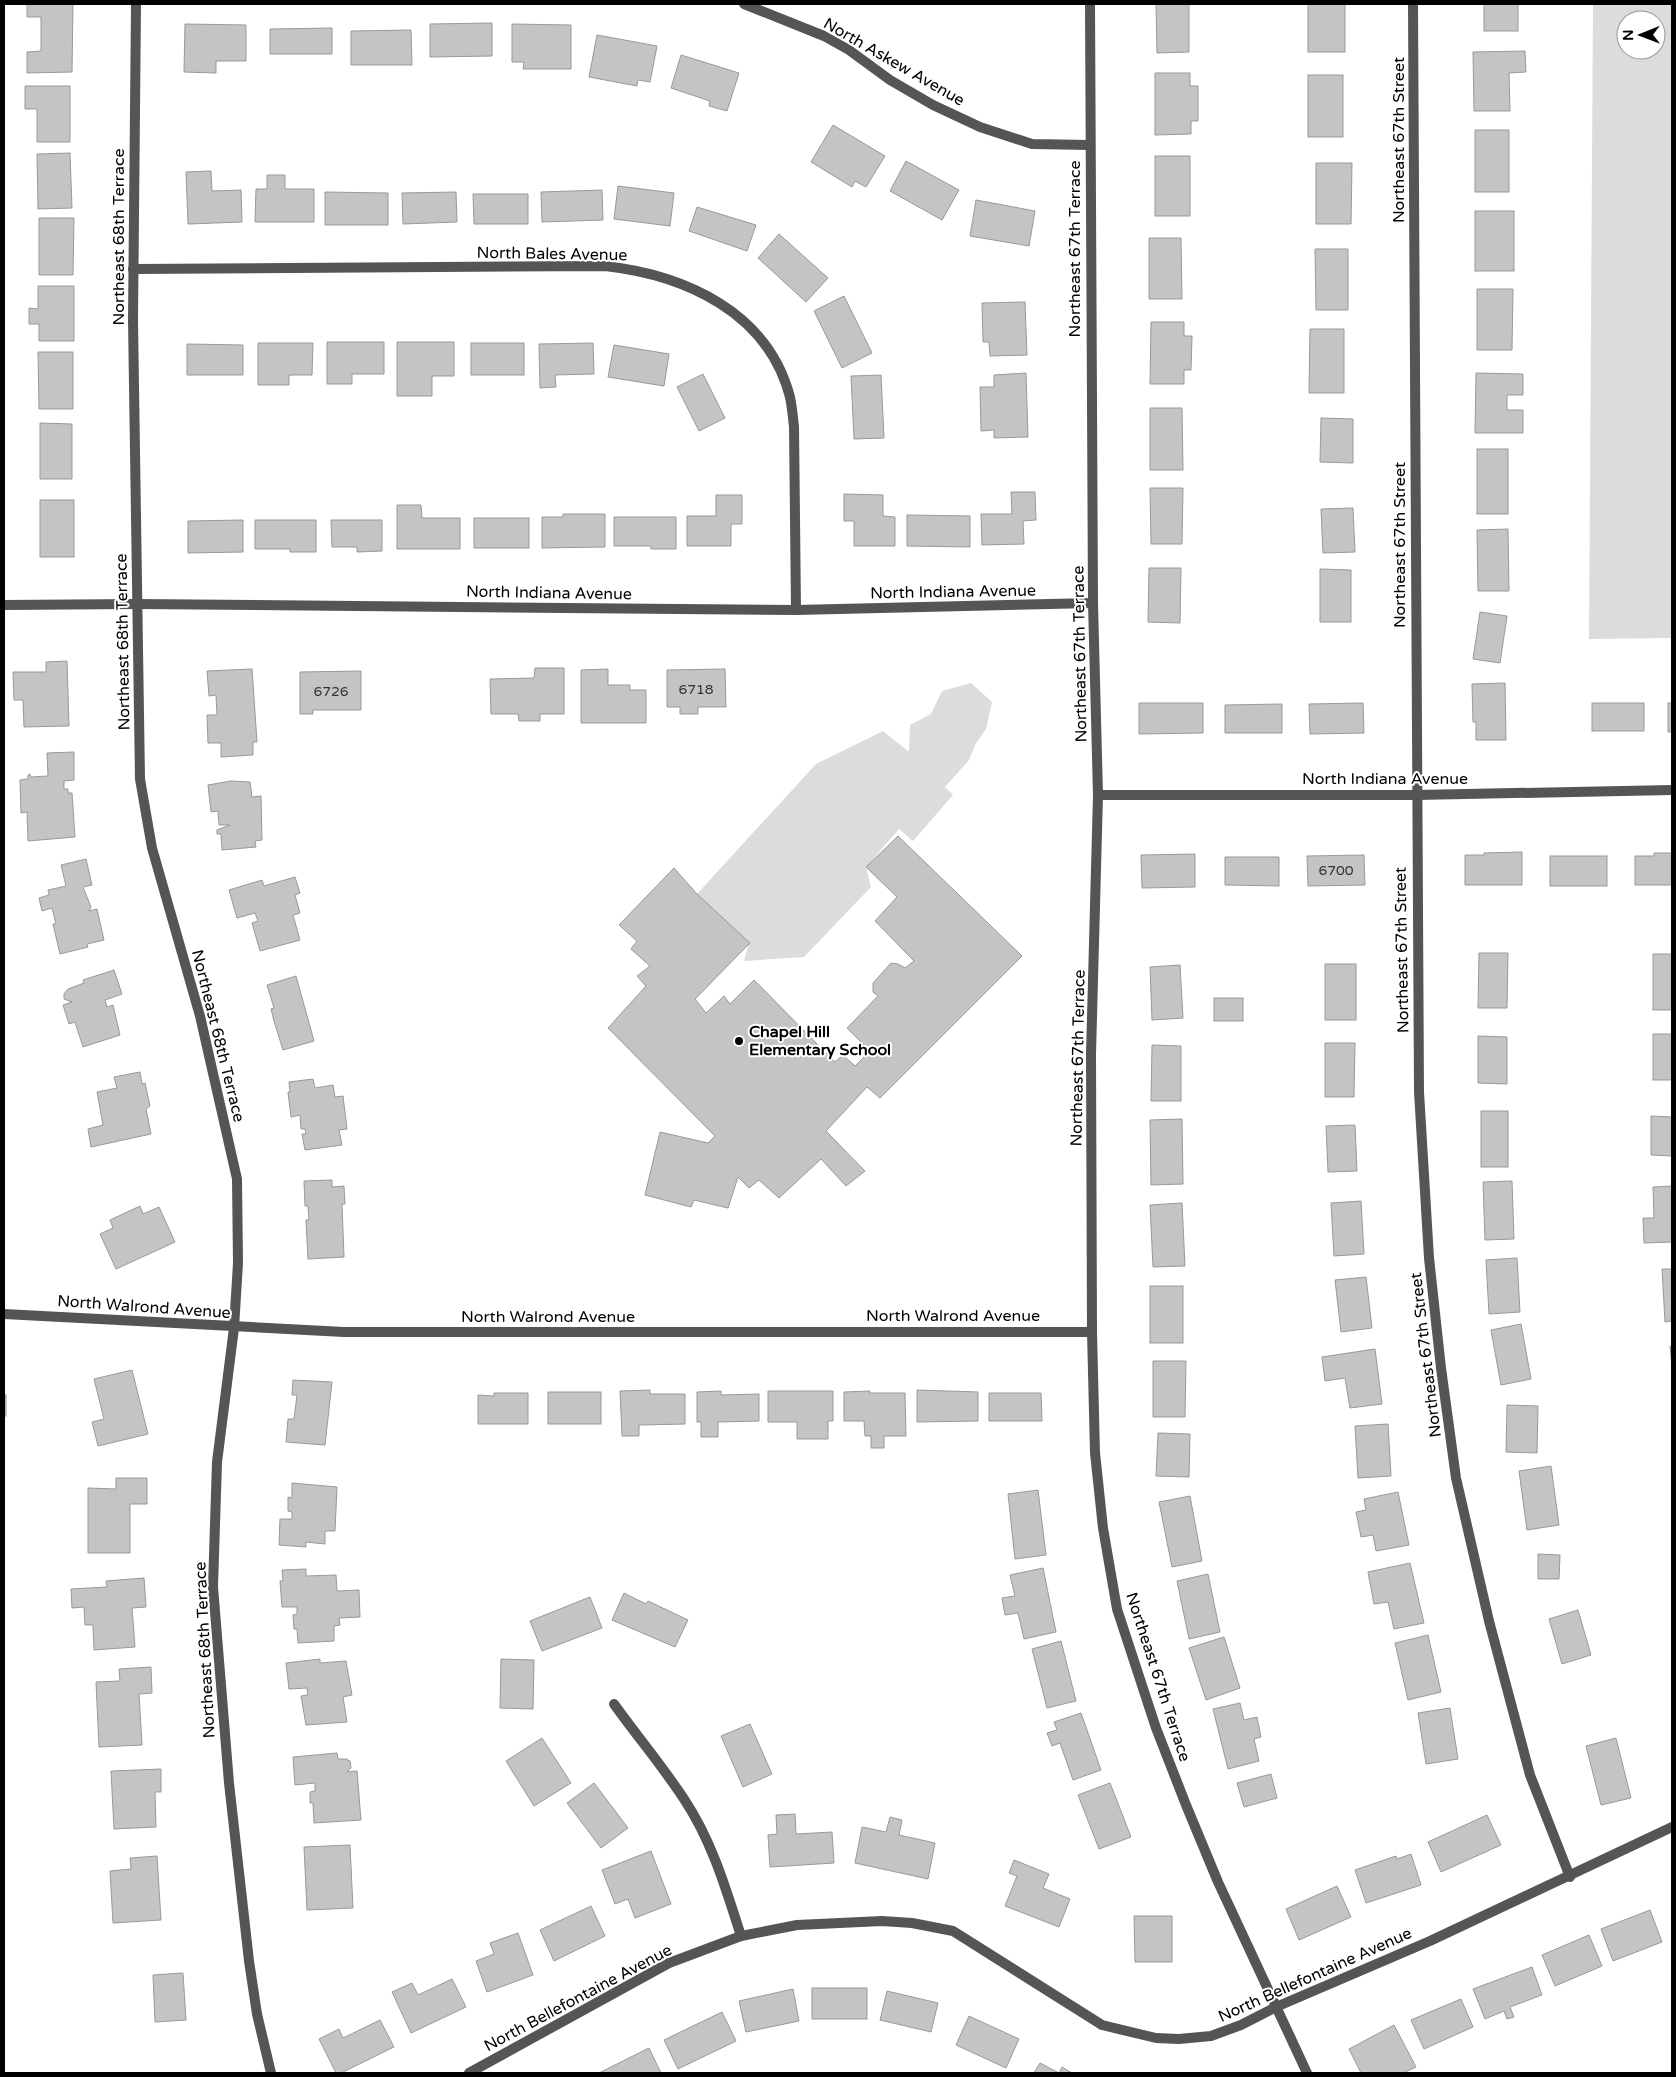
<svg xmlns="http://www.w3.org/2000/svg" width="1676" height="2077" font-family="'Varela Round',sans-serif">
<rect width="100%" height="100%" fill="#fff"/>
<!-- green -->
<g fill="#dcdcdc" fill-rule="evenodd">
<path d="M1593,4H1672V638L1589,639ZM1626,20H1656V50H1626Z"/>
<polygon points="971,683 992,702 986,729 975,745 969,760 945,787 953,795 913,841 899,829 866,867 871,887 804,957 744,961 749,943 697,894 816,764 883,731 909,752 910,725 931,714 942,691"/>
</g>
<!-- building -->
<g fill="#c4c4c4" stroke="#999">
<polygon points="27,4 73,4 72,72 27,73 27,52 41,51 41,17 27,17"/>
<polygon points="1156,4 1189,4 1189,52 1157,53"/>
<rect x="1308" y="4" width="37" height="48"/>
<rect x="1484" y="4" width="34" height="27"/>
<polygon points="492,23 492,56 430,57 430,24"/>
<polygon points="185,24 246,25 246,61 216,61 216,73 184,72"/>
<polygon points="512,24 571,25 571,69 523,69 524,62 512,62"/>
<polygon points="332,28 332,54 270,54 270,29"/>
<polygon points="411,30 412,65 351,65 351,31"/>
<polygon points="597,35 657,46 650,82 638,80 637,86 589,77"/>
<polygon points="1525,51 1526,72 1509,73 1510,111 1474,111 1473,52"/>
<polygon points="681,55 739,73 727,111 709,106 710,101 671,88"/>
<polygon points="1155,73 1190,73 1190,86 1198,86 1198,121 1191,121 1191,134 1155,135"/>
<rect x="1308" y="75" width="35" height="62"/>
<polygon points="25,86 70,86 70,142 37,142 37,109 25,109"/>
<polygon points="833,125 885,156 866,187 855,181 852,187 811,162"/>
<rect x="1475" y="130" width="34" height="62"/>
<polygon points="70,153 72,208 38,209 37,154"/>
<rect x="1155" y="156" width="35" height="60"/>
<polygon points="906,161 959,190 942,220 890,191"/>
<polygon points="1316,163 1352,163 1351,224 1316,224"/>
<polygon points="211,171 212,191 241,190 242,222 188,224 186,172"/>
<polygon points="267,175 285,175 285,189 314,189 314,222 255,222 256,189 267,189"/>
<polygon points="618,186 674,193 670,226 614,219"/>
<polygon points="602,190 603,220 542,222 541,192"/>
<polygon points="325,192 388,193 388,225 325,225"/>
<polygon points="456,192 457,222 403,224 402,193"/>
<polygon points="473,194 528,194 528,224 474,224"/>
<polygon points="976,200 1035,211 1029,246 970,236"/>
<polygon points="697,207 756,225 747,251 689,231"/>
<rect x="1475" y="211" width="39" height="60"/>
<polygon points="39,218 74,218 73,275 39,275"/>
<polygon points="779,234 828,278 806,302 758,258"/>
<polygon points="1149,238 1181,238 1182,299 1149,299"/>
<polygon points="1315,249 1348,249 1348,310 1316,310"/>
<polygon points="38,286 74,286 74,341 39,341 39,324 29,324 29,308 38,309"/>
<polygon points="1477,289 1513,289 1512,350 1477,350"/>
<polygon points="844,296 872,353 842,368 814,311"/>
<polygon points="1025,302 1027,355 990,356 989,342 983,342 982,303"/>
<polygon points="1151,322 1184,322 1184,336 1192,336 1191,370 1184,370 1184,384 1150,384"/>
<polygon points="1310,329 1344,329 1344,393 1309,393"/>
<polygon points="327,342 384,342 384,374 352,374 352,384 327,384"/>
<polygon points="397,342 454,342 454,376 432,376 432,396 397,396"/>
<polygon points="258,343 313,343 312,375 289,375 289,385 258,385"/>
<rect x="471" y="343" width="53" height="32"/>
<polygon points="593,343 594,374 555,375 556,387 540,388 539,344"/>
<polygon points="187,344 243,345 243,375 187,375"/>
<polygon points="614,345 669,354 664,386 608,377"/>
<polygon points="38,352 73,352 73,409 39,409"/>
<polygon points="1026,373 1028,437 994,438 994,430 981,431 980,387 994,387 994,375"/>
<polygon points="1476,373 1523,374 1523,395 1507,395 1507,410 1523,410 1523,433 1475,433"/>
<polygon points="703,374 725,418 699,431 677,387"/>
<polygon points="881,375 884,438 854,439 851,376"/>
<polygon points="1150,408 1182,408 1183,470 1150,470"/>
<polygon points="1321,418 1353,419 1353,463 1320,462"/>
<polygon points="40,423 72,424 72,479 40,479"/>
<rect x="1477" y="449" width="31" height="65"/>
<polygon points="1150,488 1183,488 1182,544 1151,544"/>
<polygon points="1011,492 1035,492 1036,520 1023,521 1024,544 982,545 981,514 1012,514"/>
<polygon points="844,494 883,495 883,516 895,517 895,546 854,546 854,521 844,521"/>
<polygon points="716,495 742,495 742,524 731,524 731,546 687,546 687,516 716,516"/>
<rect x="40" y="500" width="34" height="57"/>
<polygon points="397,505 421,505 422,518 460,518 460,549 397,549"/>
<polygon points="1353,508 1355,552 1323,553 1321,509"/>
<polygon points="563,514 605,514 605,547 542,548 542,517 563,517"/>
<polygon points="907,515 970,516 970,547 907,546"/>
<polygon points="614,517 676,517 676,549 651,549 651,546 614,546"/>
<rect x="474" y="518" width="55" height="30"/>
<polygon points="243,520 243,552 188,553 188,521"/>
<polygon points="255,520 316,520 316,552 290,552 290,549 255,549"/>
<polygon points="331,520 382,520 382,551 357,552 357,547 332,547"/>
<polygon points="1508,529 1509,591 1478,591 1477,530"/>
<polygon points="1149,568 1181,568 1180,623 1148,622"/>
<polygon points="1320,569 1351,570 1351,622 1320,622"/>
<polygon points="1480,612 1507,616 1500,663 1473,659"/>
<polygon points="67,661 69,726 24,727 23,700 14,700 13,672 46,672 46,662"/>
<polygon points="535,668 564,668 564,714 540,714 540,721 519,721 518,714 491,714 490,679 534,678"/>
<polygon points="252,669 257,742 253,742 253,755 221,757 221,743 208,743 207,715 217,715 216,695 209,696 207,671"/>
<polygon points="608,669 608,685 630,685 630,690 646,690 646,723 581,723 581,670"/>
<polygon points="725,669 726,707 698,707 698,714 680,714 680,707 667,707 667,670"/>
<polygon points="361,671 361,710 313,710 313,714 300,714 300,672"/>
<polygon points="1505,683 1506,740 1476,740 1476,722 1473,722 1472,684"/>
<polygon points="1139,703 1203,703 1203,733 1139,734"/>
<polygon points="1363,703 1364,733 1310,734 1309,704"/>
<rect x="1592" y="703" width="52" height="28"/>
<rect x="1668" y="703" width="4" height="29"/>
<polygon points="1282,704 1282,733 1225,733 1225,705"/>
<polygon points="74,752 74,780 64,781 64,789 68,789 68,793 72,793 75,837 28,841 27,812 21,813 20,780 28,779 28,775 30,774 31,777 48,776 47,753"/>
<polygon points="231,781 250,782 252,797 261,796 262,840 255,841 256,847 222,850 221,834 217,834 217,830 230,825 219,825 218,811 211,812 208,785"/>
<polygon points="898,836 1022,956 880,1098 867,1087 826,1131 865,1171 846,1186 821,1159 779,1198 759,1180 749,1188 738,1177 728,1208 694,1200 691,1207 645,1195 660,1132 708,1143 715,1136 608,1028 646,986 637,976 650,966 631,949 637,941 619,925 674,868 697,894 750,943 695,999 706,1013 724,996 730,1004 754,980 835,1062 843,1055 855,1066 870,1051 847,1028 878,996 873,992 873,983 891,963 898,964 905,968 914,961 875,921 897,897 866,867"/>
<polygon points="1522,852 1522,885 1465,885 1465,855 1484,855 1484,853"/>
<polygon points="1654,853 1672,853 1672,885 1635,885 1635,856 1654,856"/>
<polygon points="1195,854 1195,887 1142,888 1141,855"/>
<polygon points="1364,855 1365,885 1308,886 1307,856"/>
<rect x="1550" y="856" width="57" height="30"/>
<polygon points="1225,857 1279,857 1279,886 1225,885"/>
<polygon points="86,859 92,885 83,887 91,907 89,911 97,909 104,940 87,944 88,947 60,954 53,924 56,924 52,908 42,911 39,898 49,895 48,890 66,886 61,865"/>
<polygon points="295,877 300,893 295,895 300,913 293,915 300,940 260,951 252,923 258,921 255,913 237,918 229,890 262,880 264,886"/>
<polygon points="1479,953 1508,953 1507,1008 1478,1008"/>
<rect x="1653" y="954" width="19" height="56"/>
<rect x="1325" y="964" width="31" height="56"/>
<polygon points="1180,965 1183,1018 1152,1020 1150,967"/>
<polygon points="114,970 122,994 105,1000 107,1007 113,1005 120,1035 83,1047 75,1022 69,1024 63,1005 72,1002 64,999 64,994 68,989 84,983 83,980"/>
<polygon points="296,976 314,1041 283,1050 274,1021 271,1009 274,1008 267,985"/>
<rect x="1214" y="998" width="29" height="23"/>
<rect x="1653" y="1034" width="19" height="46"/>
<polygon points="1478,1036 1507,1037 1507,1084 1478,1083"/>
<polygon points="1325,1043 1355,1043 1354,1097 1325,1097"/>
<polygon points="1152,1045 1181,1046 1181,1101 1151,1101"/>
<polygon points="140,1072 142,1084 145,1083 150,1106 146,1109 151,1134 91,1147 88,1129 103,1125 97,1092 117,1088 114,1077"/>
<polygon points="313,1079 315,1088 333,1085 335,1097 343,1096 347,1129 339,1130 342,1145 305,1150 302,1134 306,1134 305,1129 301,1129 300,1115 291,1117 288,1092 290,1092 289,1082"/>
<rect x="1481" y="1111" width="27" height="56"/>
<polygon points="1651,1116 1672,1117 1672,1156 1651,1155"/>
<polygon points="1182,1119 1183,1184 1151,1185 1150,1120"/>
<polygon points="1355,1125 1357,1171 1328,1172 1326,1126"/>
<polygon points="332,1180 332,1187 344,1186 345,1204 342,1204 344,1257 308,1259 306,1220 309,1220 308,1206 305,1206 304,1181"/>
<polygon points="1512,1181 1514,1239 1485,1240 1483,1182"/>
<polygon points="1672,1186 1672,1242 1644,1243 1643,1218 1654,1218 1653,1187"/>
<polygon points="1361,1201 1364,1254 1334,1256 1331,1203"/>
<polygon points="1182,1203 1185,1266 1153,1267 1150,1205"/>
<polygon points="140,1206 143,1214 159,1207 175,1242 116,1269 100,1234 113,1228 110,1220"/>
<polygon points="1517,1258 1520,1312 1489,1314 1486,1260"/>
<polygon points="1662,1269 1672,1269 1672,1321 1665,1322"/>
<polygon points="1366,1277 1372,1328 1341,1332 1335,1280"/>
<rect x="1150" y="1286" width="33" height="57"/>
<polygon points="1521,1324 1531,1379 1501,1385 1491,1330"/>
<polygon points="1670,1346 1672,1346 1672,1367"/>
<polygon points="1375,1349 1382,1404 1350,1408 1345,1378 1325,1381 1322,1357"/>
<polygon points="1153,1361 1186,1361 1185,1417 1153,1417"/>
<polygon points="132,1370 148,1434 98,1446 92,1422 104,1419 94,1379"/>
<polygon points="293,1380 332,1382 325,1445 286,1442 288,1419 294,1419 297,1395 292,1395"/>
<polygon points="650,1390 650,1394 685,1394 685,1424 639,1425 639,1436 622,1436 620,1391"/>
<polygon points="917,1390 978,1392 978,1421 917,1422"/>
<polygon points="721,1391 721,1395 759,1394 759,1421 718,1422 718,1437 701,1437 701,1422 697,1422 697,1392"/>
<polygon points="768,1391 833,1391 833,1421 828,1421 828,1439 797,1439 797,1422 768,1422"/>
<polygon points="870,1391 869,1393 905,1393 906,1436 884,1436 884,1448 871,1448 871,1436 865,1436 864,1421 844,1421 844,1392"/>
<rect x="548" y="1392" width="53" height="32"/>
<polygon points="494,1393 528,1393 528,1424 478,1424 478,1395 494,1396"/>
<polygon points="989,1393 1041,1393 1042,1421 989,1421"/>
<rect x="4" y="1395" width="2" height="21"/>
<polygon points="1507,1405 1538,1406 1537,1453 1506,1452"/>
<polygon points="1388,1424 1391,1476 1358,1478 1355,1426"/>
<polygon points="1158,1433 1190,1434 1189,1477 1156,1476"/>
<polygon points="1551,1466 1559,1525 1527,1530 1519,1471"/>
<polygon points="116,1478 147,1478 147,1504 130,1504 130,1553 88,1553 88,1488 116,1489"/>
<polygon points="292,1483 337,1487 335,1531 325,1531 325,1544 306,1542 306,1547 279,1545 280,1519 292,1519 292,1512 288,1511 288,1497 292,1498"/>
<polygon points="1038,1490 1046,1555 1015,1559 1008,1494"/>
<polygon points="1398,1492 1409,1545 1376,1551 1373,1535 1361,1537 1356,1512 1366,1510 1364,1499"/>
<polygon points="1190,1496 1202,1561 1172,1567 1159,1502"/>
<polygon points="1538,1554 1560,1555 1559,1579 1538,1579"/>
<polygon points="1410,1563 1424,1623 1394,1629 1388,1602 1374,1604 1368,1572"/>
<polygon points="1043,1568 1056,1632 1024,1639 1018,1613 1005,1615 1002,1598 1015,1596 1010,1575"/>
<polygon points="306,1569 306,1576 336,1575 337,1591 359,1590 360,1617 339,1618 340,1625 334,1626 334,1641 298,1643 297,1629 294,1629 293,1615 297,1614 297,1607 282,1607 280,1581 283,1581 282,1570"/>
<polygon points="1208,1574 1220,1632 1189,1639 1177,1581"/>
<polygon points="144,1578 146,1607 132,1608 135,1647 94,1650 93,1625 85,1625 84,1607 72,1608 71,1589 107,1587 106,1581"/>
<polygon points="624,1593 646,1604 648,1601 688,1620 675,1647 612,1620"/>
<polygon points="590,1597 602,1628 542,1651 530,1621"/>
<polygon points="1578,1610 1591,1655 1562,1664 1549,1619"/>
<polygon points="1428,1635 1441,1692 1408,1700 1395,1643"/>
<polygon points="1224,1637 1240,1688 1206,1700 1189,1648"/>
<polygon points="1061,1641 1076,1701 1047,1708 1032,1649"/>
<polygon points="320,1659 320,1663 346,1661 352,1695 343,1697 347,1722 306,1725 301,1696 308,1695 307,1688 289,1689 286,1663"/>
<polygon points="501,1659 534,1660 533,1709 500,1708"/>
<polygon points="151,1667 152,1693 139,1694 142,1745 99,1747 96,1682 120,1681 119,1669"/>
<polygon points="1240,1703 1244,1720 1257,1717 1261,1737 1254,1739 1259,1761 1228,1769 1213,1709"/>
<polygon points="1450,1708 1458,1759 1426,1764 1418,1713"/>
<polygon points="1081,1713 1101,1770 1073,1780 1060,1743 1052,1746 1047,1733 1057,1730 1054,1722"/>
<polygon points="750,1724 772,1774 743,1787 721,1736"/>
<polygon points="542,1738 571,1783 534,1806 506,1761"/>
<polygon points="1616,1738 1631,1798 1601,1805 1586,1746"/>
<polygon points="337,1753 338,1759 346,1759 350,1761 351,1768 347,1772 357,1771 361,1820 314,1823 313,1803 310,1803 310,1792 315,1791 315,1783 295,1785 293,1757"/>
<polygon points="161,1769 161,1792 155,1792 156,1827 114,1829 111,1771"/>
<polygon points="1271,1774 1277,1798 1244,1807 1237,1783"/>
<polygon points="594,1783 628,1828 601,1848 567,1803"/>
<polygon points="1110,1783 1131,1837 1099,1849 1078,1795"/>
<polygon points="795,1814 796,1834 832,1832 834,1863 770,1867 768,1835 777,1834 776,1815"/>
<polygon points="1487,1815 1501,1845 1441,1872 1428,1842"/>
<polygon points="890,1817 902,1820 899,1835 935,1843 928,1879 855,1863 862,1827 886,1832"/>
<polygon points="350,1845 353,1908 307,1910 304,1847"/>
<polygon points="651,1851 671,1904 635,1918 628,1899 615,1904 602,1870"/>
<polygon points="1411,1854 1421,1885 1366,1903 1355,1870 1396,1856 1397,1859"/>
<polygon points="157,1856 161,1920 113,1923 110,1871 131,1869 130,1858"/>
<polygon points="1014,1860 1049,1874 1043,1888 1070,1899 1059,1927 1005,1906 1017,1876 1009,1873"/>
<polygon points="1337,1886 1351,1917 1299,1940 1286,1909"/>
<polygon points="591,1906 605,1936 554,1961 540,1930"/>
<polygon points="1650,1910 1662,1942 1613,1961 1601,1929"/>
<polygon points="1134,1916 1172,1916 1172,1962 1135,1962"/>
<polygon points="518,1933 533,1975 487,1992 476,1961 494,1954 490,1943"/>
<polygon points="1589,1935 1602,1966 1555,1986 1542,1955"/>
<polygon points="1532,1967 1542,1995 1510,2007 1514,2017 1507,2019 1504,2011 1485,2019 1473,1989"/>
<polygon points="183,1973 186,2020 155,2022 153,1975"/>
<polygon points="452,1979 466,2007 411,2033 392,1992 412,1983 418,1995"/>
<rect x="812" y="1988" width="55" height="31"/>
<polygon points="793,1989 799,2021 746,2032 739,2001"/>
<polygon points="887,1991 938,2003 931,2032 880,2020"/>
<polygon points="1461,1999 1473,2027 1424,2049 1411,2020"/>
<polygon points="722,2012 736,2041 678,2069 664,2040"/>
<polygon points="969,2016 1019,2039 1006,2068 956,2045"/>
<polygon points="380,2020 394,2047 341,2073 336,2073 319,2039 339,2029 343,2038"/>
<polygon points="1394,2025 1416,2067 1403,2073 1361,2073 1349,2049"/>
<polygon points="649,2048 661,2073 599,2073"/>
<polygon points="1040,2063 1059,2073 1062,2067 1072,2073 1034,2073"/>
</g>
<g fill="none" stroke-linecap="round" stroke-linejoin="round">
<!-- minor -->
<g stroke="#555" stroke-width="10">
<polyline points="136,4 133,320 140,779 152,848 200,1016 237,1179 238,1263 234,1328 217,1462 213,1587 229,1783 249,1961 257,2014 271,2073"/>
<polyline points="744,4 824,36 849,50 890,80 933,105 980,127 1032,144 1090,145"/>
<polyline points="1090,4 1093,603 1098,795 1091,1054 1092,1332 1095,1453 1103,1528 1117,1609 1156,1728 1186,1805 1218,1882 1307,2073"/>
<polyline points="1413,4 1419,1092 1429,1258 1441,1368 1456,1478 1489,1621 1530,1775 1570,1877"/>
<path d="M133,269L605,266C685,275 768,312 790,397C792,407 793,417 794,427L796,610"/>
<polyline points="4,605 136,604 796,610 1093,603"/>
<polyline points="1098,795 1416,795 1672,790"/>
<polyline points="4,1314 344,1332 1092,1332"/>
<path d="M614,1704C637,1736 663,1767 684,1799C712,1841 726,1889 741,1936"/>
<polyline points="469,2073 669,1963 741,1936 797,1925 882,1921 912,1923 953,1931 1102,2025 1156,2038 1179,2039 1211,2036 1241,2025 1276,2007 1430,1941 1672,1827"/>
</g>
</g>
<!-- markers -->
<circle fill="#000" stroke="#fff" stroke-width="2" cx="739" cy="1041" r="5"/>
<g text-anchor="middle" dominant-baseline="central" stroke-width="4" stroke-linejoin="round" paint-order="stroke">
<!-- number labels -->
<g font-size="14" fill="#313131">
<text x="696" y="689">6718</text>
<text x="331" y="691">6726</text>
<text x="1336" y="870">6700</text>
</g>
<!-- street labels -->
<g font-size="16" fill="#000" stroke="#fff">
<text transform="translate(894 62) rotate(30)">North Askew Avenue</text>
<text transform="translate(1399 140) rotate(-90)">Northeast 67th Street</text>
<text transform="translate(119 237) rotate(-90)">Northeast 68th Terrace</text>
<text transform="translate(1075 249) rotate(-90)">Northeast 67th Terrace</text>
<text transform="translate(552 254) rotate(1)">North Bales Avenue</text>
<text transform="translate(1400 545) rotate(-90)">Northeast 67th Street</text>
<text transform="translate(953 592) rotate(-1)">North Indiana Avenue</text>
<text transform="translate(549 593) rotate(1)">North Indiana Avenue</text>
<text transform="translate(123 642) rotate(-91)">Northeast 68th Terrace</text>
<text transform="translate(1080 654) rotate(-91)">Northeast 67th Terrace</text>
<text x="1385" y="779">North Indiana Avenue</text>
<text transform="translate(1402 950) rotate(-91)">Northeast 67th Street</text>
<text transform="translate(218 1036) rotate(76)">Northeast 68th Terrace</text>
<text transform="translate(1078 1058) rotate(-89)">Northeast 67th Terrace</text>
<text transform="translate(144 1307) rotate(4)">North Walrond Avenue</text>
<text x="953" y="1316">North Walrond Avenue</text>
<text x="548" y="1317">North Walrond Avenue</text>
<text transform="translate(1426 1355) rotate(-97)">Northeast 67th Street</text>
<text transform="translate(205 1650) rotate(-93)">Northeast 68th Terrace</text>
<text transform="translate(1158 1677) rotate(72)">Northeast 67th Terrace</text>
<text transform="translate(1315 1975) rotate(-24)">North Bellefontaine Avenue</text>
<text transform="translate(578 1998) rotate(-28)">North Bellefontaine Avenue</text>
</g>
<!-- poi labels -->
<g font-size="16" font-weight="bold" fill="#000" stroke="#fff" text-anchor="start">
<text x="749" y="1032">Chapel Hill<tspan x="749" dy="18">Elementary School</tspan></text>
</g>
</g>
<!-- border -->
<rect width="1676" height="2077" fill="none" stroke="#000000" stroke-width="10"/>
<!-- north arrow -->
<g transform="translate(1641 35) rotate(269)"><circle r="24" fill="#ffffff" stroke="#999999"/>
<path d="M0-4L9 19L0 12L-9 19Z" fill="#000000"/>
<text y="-8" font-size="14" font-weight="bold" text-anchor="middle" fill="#000000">N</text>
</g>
</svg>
